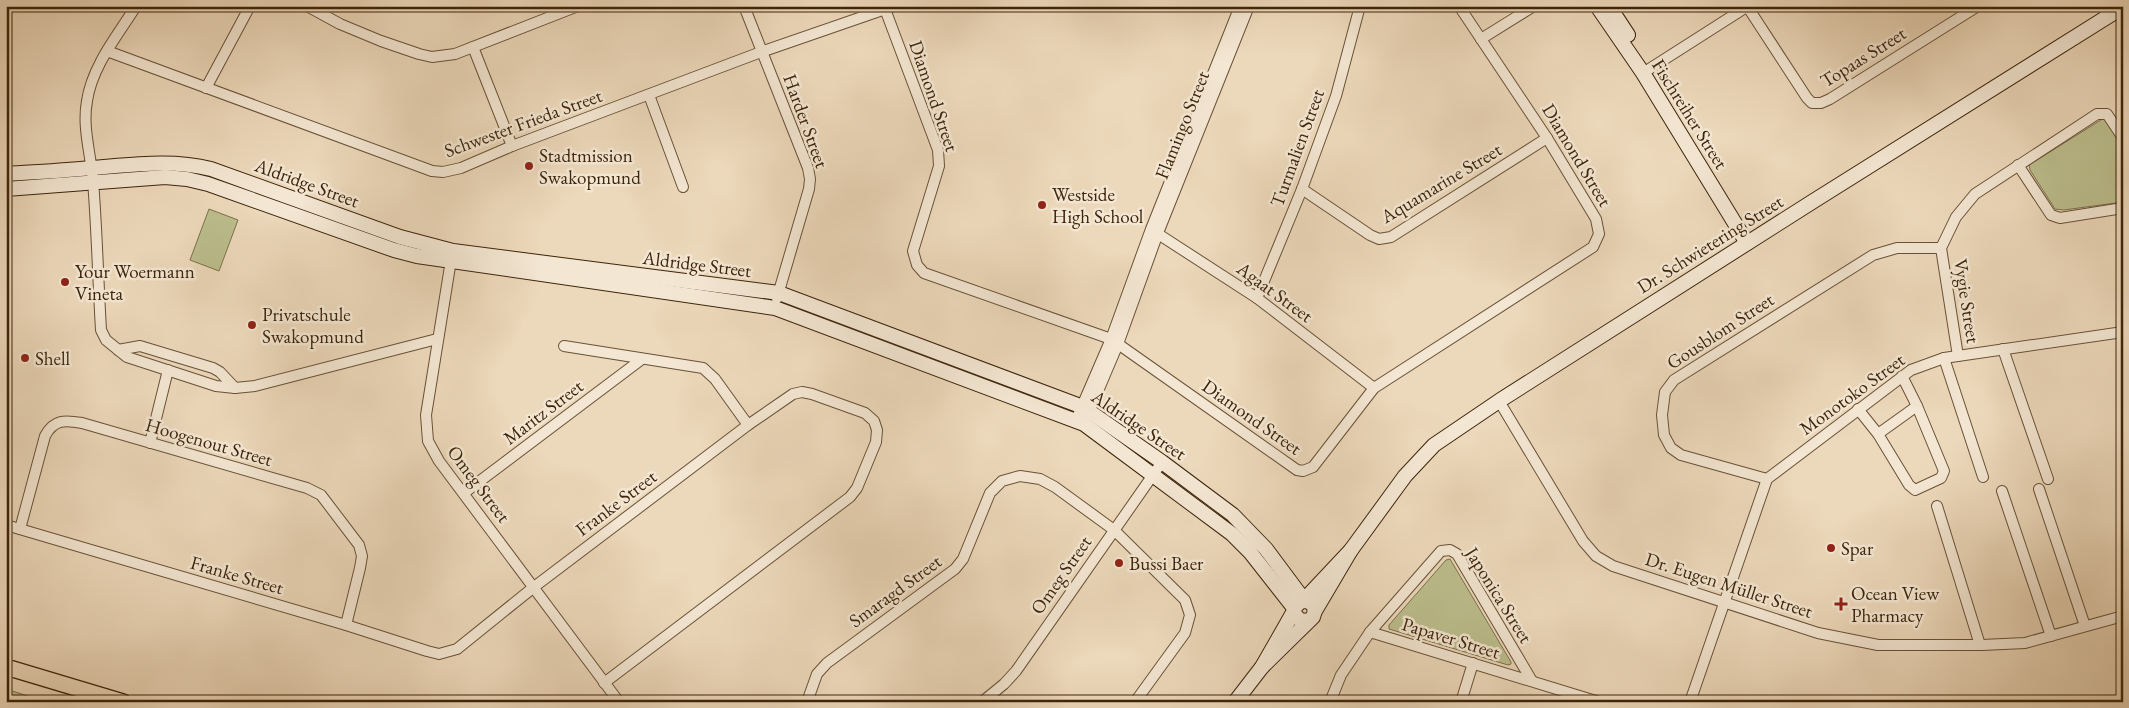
<svg xmlns="http://www.w3.org/2000/svg" width="2129" height="708" font-family="'EB Garamond',serif">
<rect width="100%" height="100%" fill="#ecd8ba"/>
<filter id="stains"><feTurbulence type="fractalNoise" baseFrequency=".004" numOctaves="4"/><feColorMatrix values="0 0 0 0 .2 0 0 0 0 .09 0 0 0 0 .02 0 0 0 .5 -.17"/></filter>
<radialGradient id="worn" r=".72"><stop offset=".6" stop-color="#630" stop-opacity="0"/><stop offset="1" stop-color="#630" stop-opacity=".3"/></radialGradient>
<!-- green -->
<g fill="#bcbe8d" stroke="#7c714c">
<polygon points="2104,118 2123,146 2123,202 2064,210 2055,209 2030,170 2029,165"/>
<polygon points="209,209 238,220 219,271 190,260"/>
<polygon points="1450,559 1511,662 1511,664 1508,665 1389,629 1389,625 1446,560"/>
<polygon points="6,689 47,702 6,702"/>
</g>
<g fill="none" stroke-linecap="round" stroke-linejoin="round">
<!-- street casing -->
<g stroke="#695137" stroke-width="12">
<g id="street">
<path d="M136,6C118,35 92,66 87,101C82,127 91,155 93,181C97,230 98,280 101,330L106,340L127,357L216,386L235,388L255,386L437,339"/>
<polyline points="307,6 340,24 381,41 419,54 432,57 455,54 578,6"/>
<polyline points="744,6 808,168 810,179 809,189 777,298"/>
<polyline points="1747,6 1807,98 1812,103 1821,103 1830,99 1978,6"/>
<polyline points="885,9 938,150 939,166 913,251 917,265 924,273 1111,339 1297,470 1303,471 1313,467 1374,388 1593,247 1599,234 1596,219 1547,138 1459,6"/>
<polyline points="1481,39 1534,6"/>
<polyline points="473,47 512,146"/>
<polyline points="107,51 432,171 443,172 461,168 512,146 761,52 894,6"/>
<polyline points="1643,73 1748,6"/>
<polyline points="206,88 250,6"/>
<polyline points="649,95 683,187"/>
<polyline points="2018,165 2051,215 2060,218 2123,208"/>
<polyline points="1302,189 1370,235 1379,239 1391,237 1547,138"/>
<polyline points="1152,230 1257,298 1374,388"/>
<polyline points="452,254 426,415 428,441 439,461 619,702"/>
<polyline points="1257,298 1302,189 1336,96 1360,6"/>
<polyline points="564,346 703,368 715,379 748,425"/>
<polyline points="2003,349 2048,479"/>
<polyline points="118,350 140,346 213,368 220,372 235,388"/>
<polyline points="1958,356 1941,248 1956,217 1975,194 2097,114 2107,114 2123,138"/>
<polyline points="1944,358 1983,477"/>
<polyline points="1902,376 1917,406"/>
<polyline points="1499,401 1583,541 1596,556 1613,566 1818,633 1878,645 1982,645 2025,643 2123,616"/>
<polyline points="1858,409 1878,434 1909,485 1915,490 1941,478 1944,471 1917,406 1878,434"/>
<polyline points="1087,417 1118,344 1158,233 1249,6"/>
<polyline points="1076,420 1111,339 1151,229 1240,6"/>
<polyline points="150,443 168,370"/>
<polyline points="1767,479 1681,455 1671,448 1664,435 1662,415 1665,392 1674,380 1873,255 1897,248 1941,248"/>
<polyline points="2039,489 2085,626"/>
<polyline points="2002,491 2051,636"/>
<polyline points="464,493 642,359"/>
<polyline points="1937,506 1980,645"/>
<polyline points="6,525 346,625 427,651 439,654 457,649 534,587 748,425 793,394 802,392 812,394 865,413 874,421 877,430 876,442 857,488 850,497 604,683"/>
<path d="M20,529L45,436C54,419 65,420 82,423L307,488L321,495L359,545L362,556L360,568L346,625"/>
<polyline points="1370,632 1441,551 1450,550 1457,554 1532,681"/>
<polyline points="807,702 817,674 827,663 955,569 963,559 990,493 1002,481 1020,476 1040,479 1055,487 1114,530 1185,600 1190,615 1185,633 1135,702"/>
<polyline points="982,702 1004,684 1016,671 1162,462"/>
<polyline points="1330,702 1341,675 1370,632 1599,702"/>
<polyline points="1461,702 1473,663"/>
<polyline points="1690,702 1767,479 1911,370 1944,358 2123,332"/>
</g>
</g>
<!-- secondary casing -->
<g stroke="#3d240b" stroke-width="16">
<g id="secondary">
<polyline points="1597,6 1643,73 1747,243"/>
<polyline points="1609,6 1628,35"/>
<path d="M6,174C35,172 63,171 91,168C131,165 172,159 211,169L400,237L453,251L779,293L1083,407L1162,462L1233,515L1266,549L1304,600L1351,550"/>
<polyline points="6,189 165,177 187,179 208,184 394,250 417,256 775,308 1084,424 1232,534 1250,552 1294,608"/>
<polyline points="1315,611 1351,550 1405,476 1434,445 1499,401 1812,202 2123,7"/>
<path d="M1262,667L1313,617C1317,607 1312,600 1301,601L1294,608L1295,615L1300,620L1307,621"/>
<polyline points="1235,702 1262,667 1294,611"/>
</g>
</g>
<!-- primary casing -->
<g stroke="#3d240b" stroke-width="18">
<polyline id="primary" points="6,667 123,702"/>
</g>
<!-- street -->
<use href="#street" stroke="#f3e6d2" stroke-width="10"/>
<!-- secondary -->
<use href="#secondary" stroke="#f3e6d2" stroke-width="14"/>
<!-- primary -->
<use href="#primary" stroke="#ecd8ba" stroke-width="15"/>
</g>
<!-- markers -->
<g fill="#8f2418" stroke="#f3e6d2" stroke-width="2">
<circle cx="529" cy="166" r="5"/>
<circle cx="1042" cy="205" r="5"/>
<circle cx="65" cy="282" r="5"/>
<circle cx="252" cy="325" r="5"/>
<circle cx="25" cy="358" r="5"/>
<circle cx="1831" cy="548" r="5"/>
<circle cx="1119" cy="563" r="5"/>
<path d="M1838.5 596.5h5v5h5v5h-5v5h-5v-5h-5v-5h5z"/>
</g>
<g text-anchor="middle" dominant-baseline="central" stroke-width="5" stroke-linejoin="round" paint-order="stroke">
<!-- street labels -->
<g font-size="19" fill="#3d240b" stroke="#f3e6d2">
<text transform="translate(1863 57) rotate(-32)">Topaas Street</text>
<text transform="translate(934 96) rotate(71)">Diamond Street</text>
<text transform="translate(1690 114) rotate(58)">Fischreiher Street</text>
<text transform="translate(806 121) rotate(70)">Harder Street</text>
<text transform="translate(523 123) rotate(-20)">Schwester Frieda Street</text>
<text transform="translate(1182 125) rotate(-68)">Flamingo Street</text>
<text transform="translate(1297 148) rotate(-70)">Turmalien Street</text>
<text transform="translate(1577 155) rotate(59)">Diamond Street</text>
<text transform="translate(307 183) rotate(20)">Aldridge Street</text>
<text transform="translate(1441 183) rotate(-31)">Aquamarine Street</text>
<text transform="translate(1710 244) rotate(-32)">Dr. Schwietering Street</text>
<text transform="translate(697 264) rotate(7)">Aldridge Street</text>
<text transform="translate(1275 292) rotate(36)">Agaat Street</text>
<text transform="translate(1967 301) rotate(81)">Vygie Street</text>
<text transform="translate(1720 331) rotate(-33)">Gousblom Street</text>
<text transform="translate(1852 394) rotate(-36)">Monotoko Street</text>
<text transform="translate(543 412) rotate(-37)">Maritz Street</text>
<text transform="translate(1252 417) rotate(35)">Diamond Street</text>
<text transform="translate(1139 425) rotate(34)">Aldridge Street</text>
<text transform="translate(209 442) rotate(16)">Hoogenout Street</text>
<text transform="translate(479 484) rotate(53)">Omeg Street</text>
<text transform="translate(616 503) rotate(-37)">Franke Street</text>
<text transform="translate(237 575) rotate(16)">Franke Street</text>
<text transform="translate(1061 575) rotate(-55)">Omeg Street</text>
<text transform="translate(1729 585) rotate(18)">Dr. Eugen Müller Street</text>
<text transform="translate(895 591) rotate(-36)">Smaragd Street</text>
<text transform="translate(1499 595) rotate(58)">Japonica Street</text>
<text transform="translate(1451 638) rotate(17)">Papaver Street</text>
</g>
<!-- poi labels -->
<g font-size="19" fill="#3d240b" stroke="#f3e6d2" text-anchor="start">
<text x="539" y="155">Stadtmission<tspan x="539" dy="22">Swakopmund</tspan></text>
<text x="1052" y="194">Westside<tspan x="1052" dy="22">High School</tspan></text>
<text x="75" y="271">Your Woermann<tspan x="75" dy="22">Vineta</tspan></text>
<text x="262" y="314">Privatschule<tspan x="262" dy="22">Swakopmund</tspan></text>
<text x="35" y="358">Shell</text>
<text x="1841" y="548">Spar</text>
<text x="1129" y="563">Bussi Baer</text>
<text x="1851" y="593">Ocean View<tspan x="1851" dy="22">Pharmacy</tspan></text>
</g>
</g>
<!-- margin -->
<rect width="2129" height="708" fill="none" stroke="#ecd8ba" stroke-width="25"/>
<rect x="8" y="8" width="2114" height="693" fill="none" stroke="#3d240b" stroke-width="2.5"/>
<rect x="12" y="12" width="2104" height="683" fill="none" stroke="#3d240b"/>
<rect width="100%" height="100%" filter="url(#stains)"/>
<rect width="100%" height="100%" fill="url(#worn)"/>
</svg>
